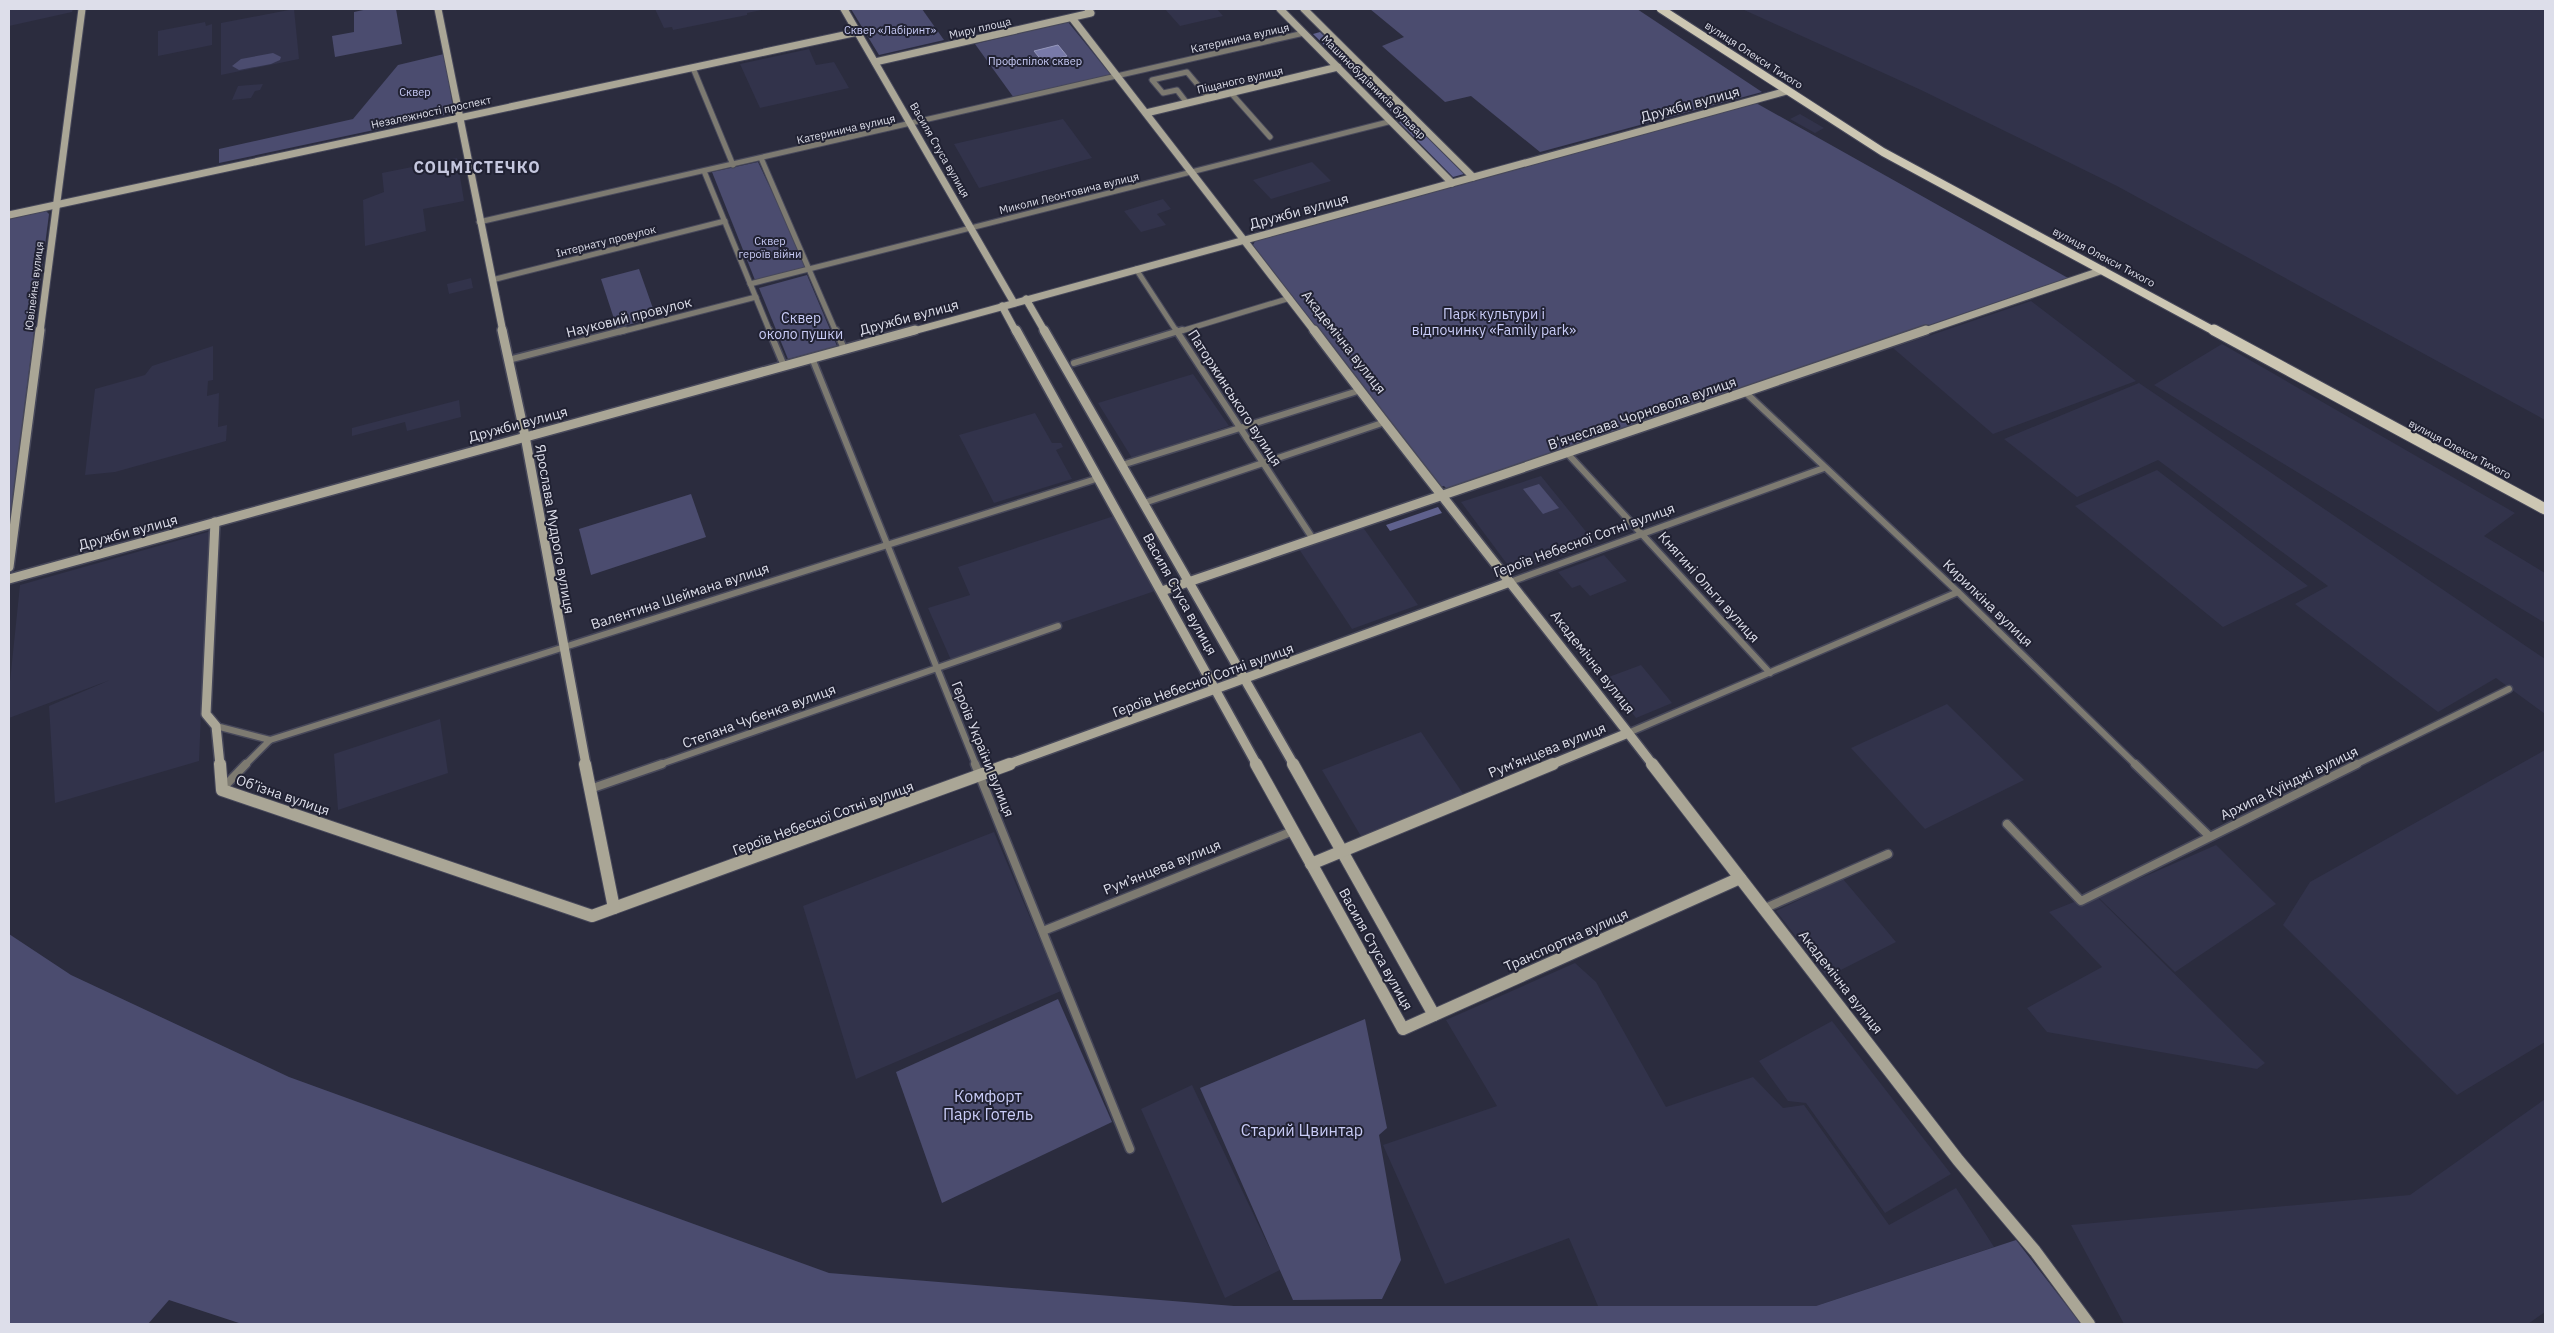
<svg xmlns="http://www.w3.org/2000/svg" width="2554" height="1333" font-family="'IBM Plex Sans',sans-serif">
<rect width="100%" height="100%" fill="#2b2c3e"/>
<!-- built -->
<g fill="#32334b">
<polygon points="9,9 73,9 72,12 9,26"/>
<polygon points="294,9 299,59 221,75 221,23"/>
<polygon points="655,9 766,9 747,13 747,15 673,30 672,27 664,28"/>
<polygon points="1165,9 1217,9 1223,16 1180,26"/>
<polygon points="1742,9 2545,9 2545,420 2117,186 1921,90"/>
<polygon points="205,22 206,26 212,24 212,45 158,56 158,31"/>
<polygon points="809,49 816,65 834,62 849,88 760,108 740,64"/>
<polygon points="263,84 260,90 255,91 251,98 232,100 238,86"/>
<polygon points="1800,114 1824,128 1815,133 1790,119"/>
<polygon points="1063,119 1092,158 979,188 954,144"/>
<polygon points="457,158 464,201 423,209 426,231 365,246 363,200 384,192 382,173"/>
<polygon points="1312,162 1331,181 1271,199 1253,180"/>
<polygon points="1163,199 1171,209 1157,214 1166,225 1141,232 1124,211"/>
<polygon points="471,278 473,288 449,294 447,284"/>
<polygon points="2031,301 2136,381 1993,434 1893,348"/>
<polygon points="2222,344 2515,513 2484,536 2545,573 2545,623 2154,385"/>
<polygon points="213,346 213,380 208,381 207,396 219,393 218,427 227,425 226,441 115,472 85,475 95,389 145,375 152,366"/>
<polygon points="1193,374 1229,426 1132,458 1098,403"/>
<polygon points="2139,383 2545,659 2545,714 2496,678 2438,712 2295,604 2328,586 2158,460 2077,497 2004,439"/>
<polygon points="459,400 461,417 407,431 405,422 352,436 352,428"/>
<polygon points="1035,413 1052,443 1061,443 1063,447 1056,450 1072,479 994,503 959,435"/>
<polygon points="2157,470 2308,586 2223,627 2075,506"/>
<polygon points="1541,476 1596,544 1513,572 1461,502"/>
<polygon points="1114,516 1155,591 951,660 928,608 970,595 958,567"/>
<polygon points="1362,526 1418,605 1352,629 1299,549"/>
<polygon points="215,530 204,641 199,761 55,803 49,706 110,680 9,718 9,691 20,585"/>
<polygon points="1604,555 1627,581 1590,596 1580,585 1572,588 1558,572"/>
<polygon points="1641,665 1672,703 1636,718 1606,678"/>
<polygon points="1947,704 2024,780 1925,829 1851,748"/>
<polygon points="440,719 448,773 338,810 334,754"/>
<polygon points="1421,732 1464,795 1362,838 1322,770"/>
<polygon points="2545,750 2545,1042 2457,1095 2283,925 2310,882"/>
<polygon points="994,832 1061,991 856,1079 803,906"/>
<polygon points="2216,845 2276,904 2175,972 2098,897"/>
<polygon points="1843,879 1896,942 1827,977 1776,911"/>
<polygon points="2094,894 2232,1031 2265,1063 2257,1069 2047,1032 2027,1008 2102,967 2049,912"/>
<polygon points="1575,963 1596,982 1666,1107 1753,1077 1783,1108 1804,1105 1889,1225 1956,1188 1994,1247 1816,1306 1598,1306 1569,1238 1445,1284 1383,1145 1497,1106 1446,1020"/>
<polygon points="1832,1021 1951,1174 1885,1213 1806,1103 1788,1101 1759,1061"/>
<polygon points="1192,1085 1280,1270 1225,1298 1141,1109"/>
<polygon points="2545,1099 2545,1312 2528,1324 2124,1324 2071,1225 2410,1195"/>
</g>
<!-- green -->
<g fill="#4b4c6f">
<polygon points="368,9 396,9 402,44 335,57 332,36 354,32 354,12"/>
<polygon points="851,9 922,9 944,40 879,55"/>
<polygon points="1370,9 1637,9 1762,92 1540,152 1471,96 1445,102 1382,46 1404,37"/>
<polygon points="1068,22 1111,75 1014,98 975,44"/>
<polygon points="273,53 281,57 280,60 271,64 239,70 232,66 241,59"/>
<polygon points="444,54 454,113 219,163 219,149 353,119 398,65"/>
<polygon points="1756,103 2068,278 1447,489 1444,486 1439,487 1253,245 1256,239"/>
<polygon points="758,162 808,267 755,280 712,172"/>
<polygon points="44,209 49,214 9,528 9,217"/>
<polygon points="639,269 656,317 617,328 601,279"/>
<polygon points="807,275 837,346 788,359 759,288"/>
<polygon points="1539,484 1559,508 1543,514 1523,489"/>
<polygon points="691,494 706,537 591,575 579,529"/>
<polygon points="9,934 71,975 289,1077 829,1273 1234,1306 1816,1306 2016,1240 2081,1324 242,1324 169,1300 148,1324 9,1324"/>
<polygon points="1058,999 1112,1122 942,1203 896,1072"/>
<polygon points="1365,1019 1387,1128 1379,1135 1401,1260 1382,1299 1293,1300 1200,1088"/>
</g>
<!-- forest -->
<g fill="#5f618d">
<polygon points="1320,32 1404,115 1397,117 1313,34"/>
<polygon points="1409,119 1464,174 1453,177 1399,122"/>
<polygon points="1438,507 1442,513 1390,531 1386,525"/>
</g>
<!-- water -->
<polygon fill="#787aa9" stroke="#9698bc" points="1058,45 1067,56 1043,62 1034,51"/>
<g fill="none" stroke-linecap="round" stroke-linejoin="round">
<!-- street-far2 casing -->
<g stroke="#47485a" stroke-width="7">
<g id="street-far2">
<polyline points="693,68 733,165"/>
<polyline points="1231,93 1270,137"/>
<polyline points="1187,103 1177,90 1163,93 1152,80 1187,72 1209,98"/>
<polyline points="761,158 836,332"/>
<polyline points="704,171 770,332"/>
<polyline points="479,222 1304,33"/>
<polyline points="1136,269 1177,332"/>
<polyline points="492,280 725,221"/>
<polyline points="750,284 1392,121"/>
<polyline points="620,332 756,297"/>
<polyline points="1178,332 1290,298"/>
</g>
</g>
<!-- street-far1 casing -->
<g stroke="#47485a" stroke-width="9">
<g id="street-far1">
<polyline points="769,330 784,366"/>
<polyline points="836,330 844,349"/>
<polyline points="1176,330 1313,539"/>
<polyline points="812,358 976,765"/>
<polyline points="508,360 625,330"/>
<polyline points="1074,363 1182,330"/>
<polyline points="1745,392 1958,592 2136,765"/>
<polyline points="1567,453 1770,673"/>
<polyline points="1122,465 1361,390"/>
<polyline points="1144,503 1385,422"/>
<polyline points="1510,582 1824,468"/>
<polyline points="216,726 270,740 245,765"/>
<polyline points="1628,733 1958,592"/>
<polyline points="270,740 1099,478"/>
<polyline points="658,765 1058,626"/>
<polyline points="2355,765 2509,689"/>
</g>
</g>
<!-- street casing -->
<g stroke="#47485a" stroke-width="11">
<g id="street">
<polyline points="975,764 1130,1149"/>
<polyline points="2135,764 2209,836"/>
<polyline points="222,789 246,764"/>
<polyline points="590,789 662,764"/>
<polyline points="2007,824 2081,901 2357,764"/>
<polyline points="1763,909 1888,854"/>
<polyline points="1043,931 1293,831"/>
</g>
</g>
<!-- secondary-far2 casing -->
<g stroke="#47485a" stroke-width="9">
<g id="secondary-far2">
<polyline points="438,9 503,332"/>
<polyline points="844,9 1014,303"/>
<polyline points="1280,9 1452,183"/>
<polyline points="1304,9 1473,177"/>
<polyline points="1072,18 1315,332"/>
<polyline points="875,62 1091,13 1088,9"/>
<polyline points="1146,113 1338,67"/>
<polyline points="9,215 858,32"/>
<polyline points="1026,299 1045,332"/>
<polyline points="1002,306 1016,332"/>
<polyline points="40,332 82,9"/>
<polyline points="910,332 1787,91"/>
<polyline points="1922,332 2103,270"/>
</g>
</g>
<!-- secondary-far1 casing -->
<g stroke="#47485a" stroke-width="12">
<g id="secondary-far1">
<polyline points="502,330 525,436 586,765"/>
<polyline points="1016,330 1257,765"/>
<polyline points="1044,330 1294,765"/>
<path d="M1314,330C1425,477 1541,620 1653,765"/>
<polyline points="215,522 206,714 216,726 220,765"/>
<polyline points="9,567 40,330"/>
<polyline points="9,579 915,330"/>
<polyline points="1162,591 1926,330"/>
<polyline points="1006,765 1510,582"/>
<polyline points="1550,765 1628,733"/>
</g>
</g>
<!-- secondary casing -->
<g stroke="#47485a" stroke-width="14">
<g id="secondary">
<polyline points="220,764 222,790 592,916 1010,764"/>
<polyline points="585,764 614,908"/>
<polyline points="1256,764 1403,1029 1740,878"/>
<polyline points="1293,764 1434,1015"/>
<polyline points="1652,764 1958,1160 2035,1251 2089,1324"/>
<polyline points="1311,864 1553,764"/>
</g>
</g>
<!-- primary-far1 casing -->
<g stroke="#47485a" stroke-width="10">
<polyline id="primary-far1" points="1661,9 1883,152 2216,332"/>
</g>
<!-- primary casing -->
<g stroke="#47485a" stroke-width="13">
<polyline id="primary" points="2214,330 2545,509"/>
</g>
<!-- street-far2 -->
<use href="#street-far2" stroke="#7d7a71" stroke-width="5"/>
<!-- street-far1 -->
<use href="#street-far1" stroke="#7d7a71" stroke-width="6"/>
<!-- street -->
<use href="#street" stroke="#7d7a71" stroke-width="8"/>
<!-- secondary-far2 -->
<use href="#secondary-far2" stroke="#aaa696" stroke-width="7"/>
<!-- secondary-far1 -->
<use href="#secondary-far1" stroke="#aaa696" stroke-width="9"/>
<!-- secondary -->
<use href="#secondary" stroke="#aaa696" stroke-width="12"/>
<!-- primary-far1 -->
<use href="#primary-far1" stroke="#cdc7b3" stroke-width="8"/>
<!-- primary -->
<use href="#primary" stroke="#cdc7b3" stroke-width="11"/>
</g>
<g text-anchor="middle" dominant-baseline="central" stroke-width="4" stroke-linejoin="round" paint-order="stroke">
<!-- far-street labels -->
<g font-size="11" fill="#dddeea" stroke="#212233">
<text transform="translate(980 28) rotate(-13)">Миру площа</text>
<text transform="translate(1240 38) rotate(-13)">Катеринича вулиця</text>
<text transform="translate(1754 55) rotate(33)">вулиця Олекси Тихого</text>
<text transform="translate(1240 80) rotate(-13)">Піщаного вулиця</text>
<text transform="translate(1374 87) rotate(45)">Машинобудівників бульвар</text>
<text transform="translate(431 112) rotate(-12)">Незалежності проспект</text>
<text transform="translate(846 129) rotate(-13)">Катеринича вулиця</text>
<text transform="translate(940 150) rotate(60)">Василя Стуса вулиця</text>
<text transform="translate(1069 193) rotate(-14)">Миколи Леонтовича вулиця</text>
<text transform="translate(606 241) rotate(-14)">Інтернату провулок</text>
<text transform="translate(2104 257) rotate(28)">вулиця Олекси Тихого</text>
<text transform="translate(34 286) rotate(-83)">Ювілейна вулиця</text>
<text transform="translate(2460 449) rotate(28)">вулиця Олекси Тихого</text>
</g>
<!-- far-park labels -->
<g font-size="11" fill="#c9ccf7" stroke="#212233">
<text x="890" y="30">Сквер «Лабіринт»</text>
<text x="1035" y="61">Профспілок сквер</text>
<text x="415" y="92">Сквер</text>
<text x="770" y="241">Сквер<tspan x="770" dy="13">героїв війни</tspan></text>
</g>
<!-- street labels -->
<g font-size="14" fill="#dddeea" stroke="#212233">
<text transform="translate(1690 104) rotate(-15)">Дружби вулиця</text>
<text transform="translate(1299 211) rotate(-15)">Дружби вулиця</text>
<text transform="translate(629 317) rotate(-14)">Науковий провулок</text>
<text transform="translate(909 317) rotate(-15)">Дружби вулиця</text>
<text transform="translate(1344 342) rotate(52)">Академічна вулиця</text>
<text transform="translate(1235 398) rotate(57)">Паторжинського вулиця</text>
<text transform="translate(1642 413) rotate(-19)">В'ячеслава Чорновола вулиця</text>
<text transform="translate(518 424) rotate(-15)">Дружби вулиця</text>
<text transform="translate(555 529) rotate(80)">Ярослава Мудрого вулиця</text>
<text transform="translate(128 532) rotate(-15)">Дружби вулиця</text>
<text transform="translate(1584 540) rotate(-20)">Героїв Небесної Сотні вулиця</text>
<text transform="translate(1709 587) rotate(48)">Княгині Ольги вулиця</text>
<text transform="translate(1180 594) rotate(61)">Василя Стуса вулиця</text>
<text transform="translate(680 596) rotate(-18)">Валентина Шеймана вулиця</text>
<text transform="translate(1988 603) rotate(44)">Кирилкіна вулиця</text>
<text transform="translate(1593 662) rotate(52)">Академічна вулиця</text>
<text transform="translate(1203 680) rotate(-20)">Героїв Небесної Сотні вулиця</text>
<text transform="translate(759 716) rotate(-20)">Степана Чубенка вулиця</text>
<text transform="translate(983 749) rotate(68)">Героїв України вулиця</text>
<text transform="translate(1547 750) rotate(-22)">Рум’янцева вулиця</text>
<text transform="translate(2289 783) rotate(-26)">Архипа Куїнджі вулиця</text>
<text transform="translate(283 795) rotate(19)">Об’їзна вулиця</text>
<text transform="translate(823 818) rotate(-20)">Героїв Небесної Сотні вулиця</text>
<text transform="translate(1162 867) rotate(-22)">Рум’янцева вулиця</text>
<text transform="translate(1566 940) rotate(-24)">Транспортна вулиця</text>
<text transform="translate(1376 949) rotate(61)">Василя Стуса вулиця</text>
<text transform="translate(1841 982) rotate(52)">Академічна вулиця</text>
</g>
<!-- park labels -->
<g font-size="14" fill="#c9ccf7" stroke="#212233">
<text x="1494" y="314">Парк культури і<tspan x="1494" dy="16">відпочинку «Family park»</tspan></text>
<text x="801" y="318">Сквер<tspan x="801" dy="16">около пушки</tspan></text>
</g>
<!-- far-district labels -->
<g font-size="16" font-weight="bold" letter-spacing="1" fill="#c5c7de" stroke="#212233">
<text x="477" y="167">СОЦМІСТЕЧКО</text>
</g>
<!-- near-park labels -->
<g font-size="16" fill="#c9ccf7" stroke="#212233">
<text x="988" y="1096">Комфорт<tspan x="988" dy="18">Парк Готель</tspan></text>
<text x="1302" y="1130">Старий Цвинтар</text>
</g>
</g>
<!-- border -->
<rect width="2554" height="1333" fill="none" stroke="#dddeea" stroke-width="20"/>
</svg>
